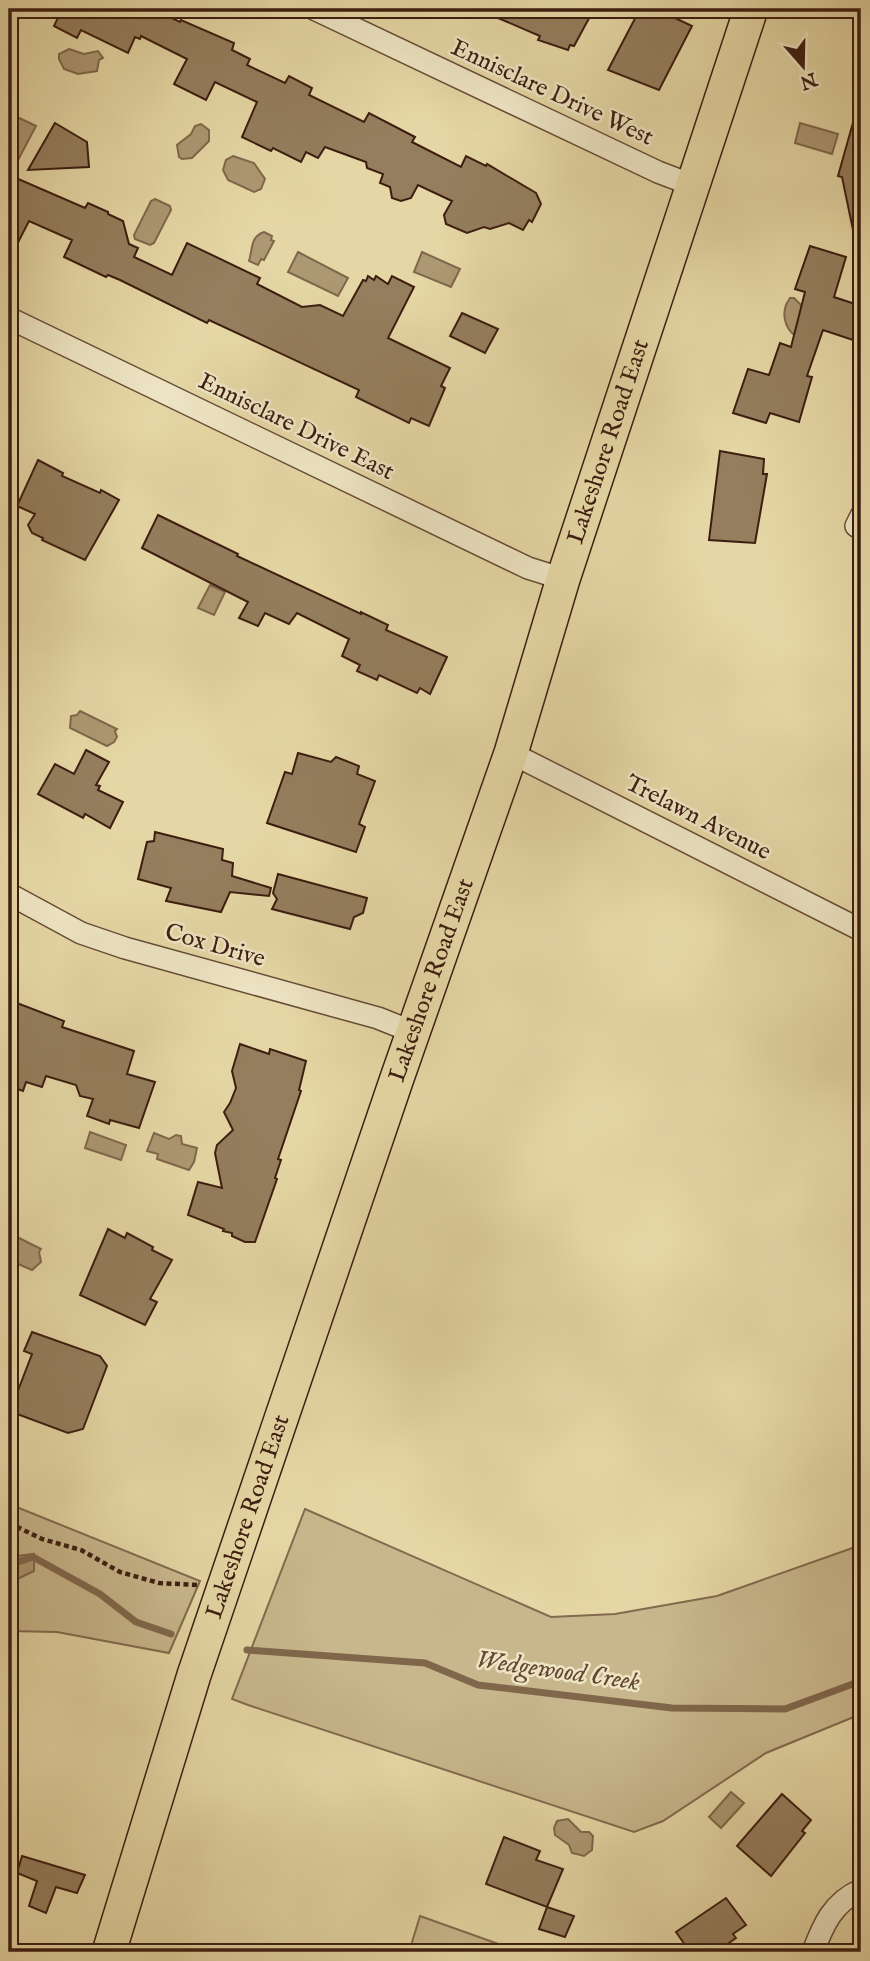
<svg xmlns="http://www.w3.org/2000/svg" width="870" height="1961" font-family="'IM FELL English',serif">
<rect width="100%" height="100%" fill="#e5d7a5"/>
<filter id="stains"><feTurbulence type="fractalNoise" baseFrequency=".00286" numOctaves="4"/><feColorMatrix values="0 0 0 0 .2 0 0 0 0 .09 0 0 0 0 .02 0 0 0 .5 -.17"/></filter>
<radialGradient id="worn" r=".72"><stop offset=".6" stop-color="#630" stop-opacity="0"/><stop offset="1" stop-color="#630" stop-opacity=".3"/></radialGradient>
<!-- green -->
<g fill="#c8b78c" stroke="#826a4e" stroke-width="2">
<polygon points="9,1504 200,1581 169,1653 57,1632 9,1631"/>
<polygon points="305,1509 551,1617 615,1614 717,1596 861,1545 861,1714 766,1753 663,1821 634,1832 248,1705 232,1699"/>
<polygon points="420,1916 521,1952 409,1952"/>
</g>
<!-- water -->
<g fill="#ac9872" stroke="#80674b" stroke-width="2">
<polygon points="69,49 84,54 98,51 103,58 99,60 97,71 78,74 64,69 59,59 59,54"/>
<polygon points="13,115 36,126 17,162 9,159 9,125"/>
<polygon points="800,123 838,134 832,154 795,143"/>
<polygon points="201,124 209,130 209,141 192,158 182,159 179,157 177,145 191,134 195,126"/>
<polygon points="233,156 254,163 265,179 261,189 254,192 228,180 223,170 226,160"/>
<polygon points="155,199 170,206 171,210 154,243 150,245 135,239 134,235 151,201"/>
<path d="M264,232L272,236L271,240L274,241L264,260L261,259L258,265L249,261C253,248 250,237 264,232Z"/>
<polygon points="298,252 348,278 338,296 288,272"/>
<polygon points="422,252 460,269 451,287 414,272"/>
<path d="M790,298H794L802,306L797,337C784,329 780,311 790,298Z"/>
<polygon points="210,585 225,592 214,615 198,608"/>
<polygon points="80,711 117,729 115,731 117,737 114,742 107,746 70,728 71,716 77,715"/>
<polygon points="90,1132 126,1145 121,1160 85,1148"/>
<polygon points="154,1133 169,1139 176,1135 181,1136 182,1144 197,1148 194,1162 189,1170 157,1159 158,1154 147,1151"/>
<polygon points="9,1233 41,1249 39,1252 41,1262 32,1270 9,1260"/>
<polygon points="34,1554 34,1571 9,1583 9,1557"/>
<polygon points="731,1792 744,1803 721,1828 709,1817"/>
<polygon points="568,1819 581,1832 589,1832 593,1836 592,1850 584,1856 572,1853 569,1845 555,1835 554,1828 557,1821"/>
</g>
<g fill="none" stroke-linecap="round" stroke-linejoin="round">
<!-- stream -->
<g stroke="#80674b" stroke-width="7">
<polyline points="9,1565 33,1557 100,1594 136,1622 171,1634"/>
<polyline points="247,1650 425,1663 478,1685 672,1708 785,1709 861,1681"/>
</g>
</g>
<!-- building -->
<g fill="#947e5d" stroke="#3d1d10" stroke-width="2">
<polygon points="62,9 152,9 180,22 181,20 234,43 232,50 250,59 247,65 285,83 289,76 312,88 309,95 364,122 369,113 415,137 412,142 461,167 466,156 486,166 487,164 536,193 541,204 532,222 529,220 523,230 509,223 490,229 484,227 467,233 446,224 444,215 452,201 418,185 411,198 401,201 392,198 390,187 380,183 383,174 367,168 366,162 325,147 318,158 306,152 301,162 273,148 271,151 242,137 257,102 215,82 206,100 174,84 187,59 141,36 140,39 135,37 128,53 81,30 77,38 54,26"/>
<polygon points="477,9 594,9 574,46 570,45 568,50 538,40 540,36"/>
<polygon points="640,9 656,9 692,26 659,90 608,70"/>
<polygon points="856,112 861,113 861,229 853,230 842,177 838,176"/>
<polygon points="55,123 87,142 89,167 28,170"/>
<polygon points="9,175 85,208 88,203 108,212 108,214 123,221 129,244 138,248 134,257 172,275 187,243 260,278 257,284 302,307 320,305 343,316 363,280 366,281 368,276 374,280 376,276 388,284 392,276 414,287 388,338 450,368 441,386 445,388 429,426 411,418 409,423 356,397 359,390 209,320 207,323 120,280 108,275 106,277 64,257 72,240 29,221 9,260"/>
<polygon points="810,246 846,257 834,297 861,306 861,338 854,335 853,340 823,330 807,376 812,377 799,422 770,413 766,423 733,413 748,369 769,375 780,343 791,347 805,292 795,289"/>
<polygon points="462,313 498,329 485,353 450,336"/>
<polygon points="720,451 764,459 763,474 767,474 755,543 709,540"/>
<polygon points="38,460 63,473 62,476 100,493 101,490 119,500 85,560 42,540 43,538 32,533 28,525 35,514 17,506"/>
<polygon points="158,515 238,554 237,556 361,614 361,612 388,625 386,630 447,657 430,694 420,688 417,693 379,675 377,680 357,671 360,665 342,656 349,639 297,613 289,624 265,613 258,626 239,618 248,602 142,548"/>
<polygon points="86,750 109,762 96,785 100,786 98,790 123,802 110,828 85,814 83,818 38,794 55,764 74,774"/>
<polygon points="298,753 331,762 336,757 359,766 357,774 375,781 359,824 365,827 356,852 267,823 285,772 292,774"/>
<polygon points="155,832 223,849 222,860 233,863 232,876 271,888 269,896 230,892 221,912 166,901 171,888 138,879 147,842 154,841"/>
<polygon points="278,874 367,898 363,913 354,917 350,929 272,909 277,899 273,893"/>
<polygon points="9,1000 64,1021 62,1027 134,1051 127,1074 155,1082 139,1128 110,1120 109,1124 87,1116 93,1099 80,1096 76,1085 46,1076 42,1087 26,1082 23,1091 9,1086"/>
<polygon points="240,1044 269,1054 270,1049 306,1061 299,1090 301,1091 278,1159 281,1160 275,1178 277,1179 255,1242 245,1242 232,1236 232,1233 223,1231 224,1229 188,1215 198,1182 222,1188 215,1153 217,1145 233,1130 224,1112 230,1103 236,1088 232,1071"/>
<polygon points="108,1229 125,1238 127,1233 153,1247 152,1250 172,1260 150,1299 157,1302 145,1325 80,1295"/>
<polygon points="32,1332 100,1356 107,1366 83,1429 68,1433 9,1411 9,1390 17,1393 32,1354 24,1351"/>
<polygon points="782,1794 811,1820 802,1831 805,1833 771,1876 737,1846"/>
<polygon points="504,1837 540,1851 536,1860 563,1869 547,1907 486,1884"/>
<polygon points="22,1856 85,1875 77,1893 56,1887 46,1913 29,1906 37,1881 17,1873"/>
<polygon points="726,1898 746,1925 733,1934 736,1938 716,1952 690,1952 676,1932"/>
<polygon points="547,1907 574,1916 565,1937 539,1929"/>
</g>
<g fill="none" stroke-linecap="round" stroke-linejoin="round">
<!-- street casing -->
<g stroke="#674c35" stroke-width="24">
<g id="street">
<polyline points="314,9 658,172 692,185"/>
<polyline points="9,318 528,568 563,579"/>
<polyline points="861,516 856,526 861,529"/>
<polyline points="511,753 861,930"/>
<polyline points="9,894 81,933 125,948 378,1018 413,1032"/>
<path d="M813,1952C823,1925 833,1902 861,1890"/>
</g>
</g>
<!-- primary casing -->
<g stroke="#3d1d10" stroke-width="36">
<g id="primary">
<path id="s1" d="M109,1952L194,1675L396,1081L511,753L563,579L751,9"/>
</g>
</g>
<!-- path -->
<polyline stroke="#3d1d10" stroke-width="4.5" stroke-dasharray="5 3.5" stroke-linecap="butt" points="9,1523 42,1539 81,1550 120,1572 159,1583 198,1585"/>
<!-- street -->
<use href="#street" stroke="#eee5c4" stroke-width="21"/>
<!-- primary -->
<use href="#primary" stroke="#e5d7a5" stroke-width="33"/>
</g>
<g text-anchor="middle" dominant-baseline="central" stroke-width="5" stroke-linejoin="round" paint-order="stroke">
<!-- street labels -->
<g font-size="24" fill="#3d1d10" stroke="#eee5c4">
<text transform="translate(552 93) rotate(25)">Ennisclare Drive West</text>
<text transform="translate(296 427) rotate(26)">Ennisclare Drive East</text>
<text stroke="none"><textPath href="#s1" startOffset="1591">Lakeshore Road East</textPath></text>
<text transform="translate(698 818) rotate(27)">Trelawn Avenue</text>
<text transform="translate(215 946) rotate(16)">Cox Drive</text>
<text stroke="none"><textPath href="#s1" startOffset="1024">Lakeshore Road East</textPath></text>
<text stroke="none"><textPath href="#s1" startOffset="457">Lakeshore Road East</textPath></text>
</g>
<!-- water labels -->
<g font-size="26" font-style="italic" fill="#644832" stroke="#eee5c4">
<text transform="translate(558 1671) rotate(8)">Wedgewood Creek</text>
</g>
</g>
<!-- margin -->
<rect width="870" height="1961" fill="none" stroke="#e5d7a5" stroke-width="35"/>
<rect x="10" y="10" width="849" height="1940" fill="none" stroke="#3d1d10" stroke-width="3.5"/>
<rect x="18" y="18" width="835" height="1926" fill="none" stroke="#3d1d10" stroke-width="2"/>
<!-- north arrow -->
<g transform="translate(803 66) rotate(160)" stroke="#eee5c4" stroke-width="5" paint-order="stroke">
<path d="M0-5L12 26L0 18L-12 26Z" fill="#3d1d10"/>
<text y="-10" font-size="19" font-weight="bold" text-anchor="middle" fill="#3d1d10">N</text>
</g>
<rect width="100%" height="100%" filter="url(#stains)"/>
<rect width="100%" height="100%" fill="url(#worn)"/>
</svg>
